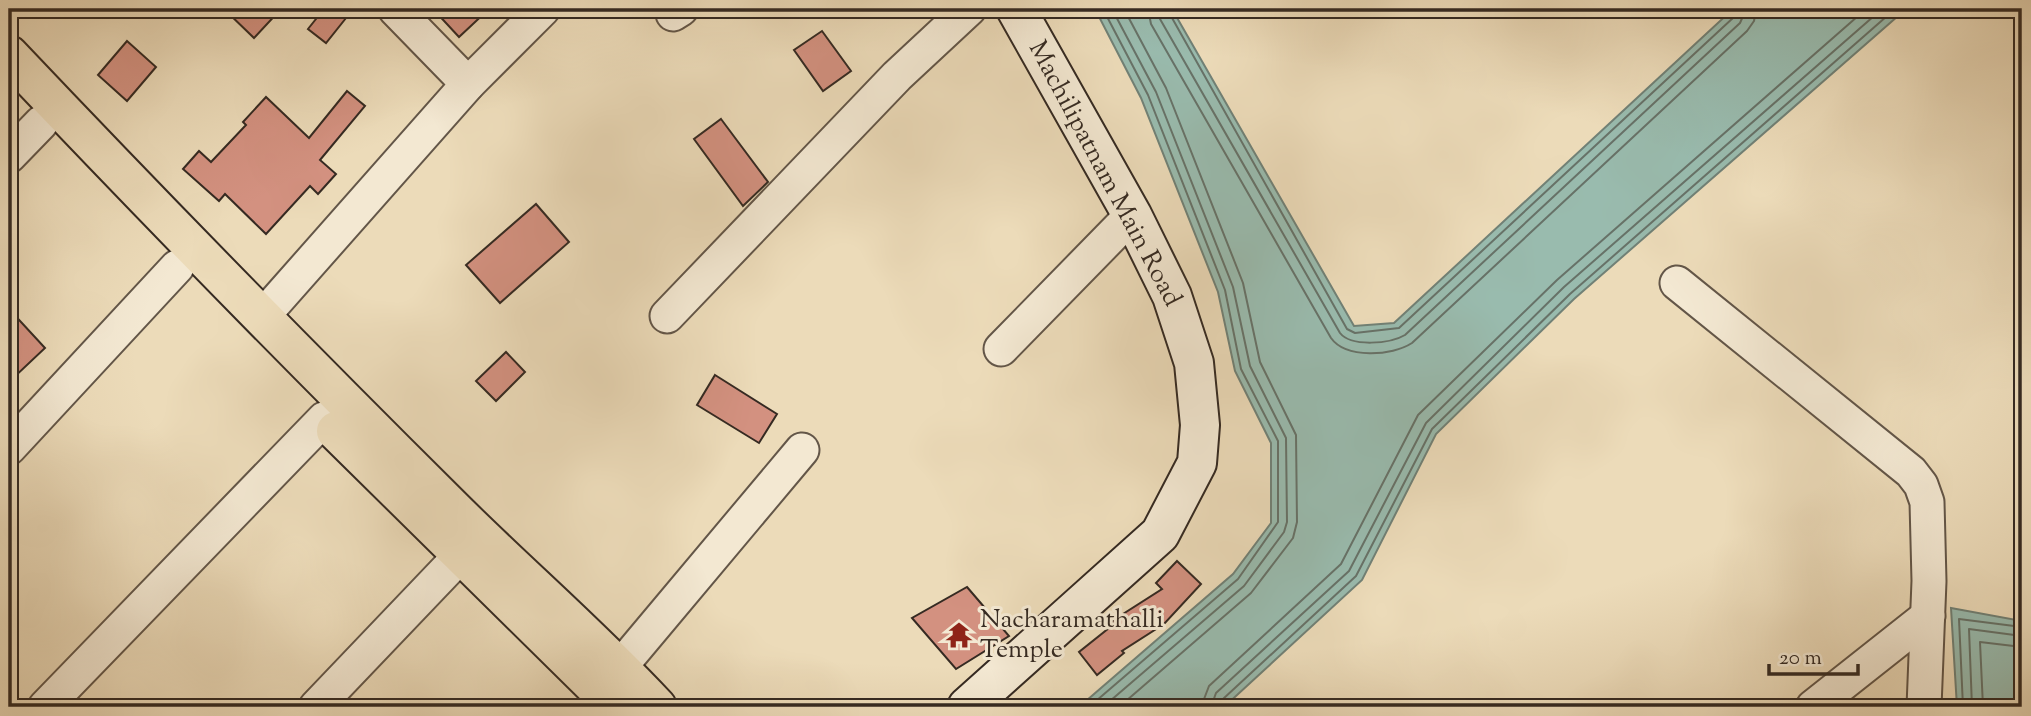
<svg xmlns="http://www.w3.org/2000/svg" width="2031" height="716" font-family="'Sorts Mill Goudy',serif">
<rect width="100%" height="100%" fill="#ecdbb9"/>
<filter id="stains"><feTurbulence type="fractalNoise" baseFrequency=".00286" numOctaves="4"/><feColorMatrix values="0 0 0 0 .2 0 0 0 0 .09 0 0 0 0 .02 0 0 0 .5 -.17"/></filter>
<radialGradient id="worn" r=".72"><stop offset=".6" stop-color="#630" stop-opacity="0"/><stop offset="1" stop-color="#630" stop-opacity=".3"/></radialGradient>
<!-- water -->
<g fill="#99bbae" stroke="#718176" stroke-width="2">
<polygon points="1095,9 1172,9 1354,326 1394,323 1733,9 1906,9 1574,299 1436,434 1362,580 1224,707 1079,707 1233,574 1271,523 1271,443 1235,371 1218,292 1141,98"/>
<polygon points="1951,608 2022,621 2022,707 1957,707"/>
</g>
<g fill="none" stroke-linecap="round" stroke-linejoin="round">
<!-- shore -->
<g stroke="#677268" stroke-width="2">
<path d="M1148,9L1151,24L1331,338C1346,359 1392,356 1412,343L1747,31L1754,21L1756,9"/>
<path d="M1158,9L1160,19L1340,333C1351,347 1390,344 1405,335L1740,23L1746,9"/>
<polyline points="1167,9 1347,329 1355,333 1399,328 1734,17 1737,9"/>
<polyline points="1089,707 1238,579 1278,522 1278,441 1241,369 1225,290 1148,95 1103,9"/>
<polyline points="1103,707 1244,586 1284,532 1287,522 1286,438 1250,366 1233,287 1156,92 1112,9"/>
<polyline points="1119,707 1251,593 1293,538 1297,522 1296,435 1260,362 1243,283 1166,88 1124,9"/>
<polyline points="1201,707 1209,686 1341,564 1418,415 1557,280 1866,9"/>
<polyline points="1211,707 1216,693 1349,571 1426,423 1564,287 1882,9"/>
<polyline points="1220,707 1223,699 1356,576 1432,429 1570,294 1895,9"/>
<polyline points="1963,707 1959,619 2022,627"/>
<polyline points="1972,707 1969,629 2022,636"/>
<polyline points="1983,707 1980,642 2022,647"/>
</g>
</g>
<!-- building -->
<g fill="#d39180" stroke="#352a22" stroke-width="2">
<polygon points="224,9 281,9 254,38"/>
<polygon points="324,9 334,9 346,18 326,43 308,29"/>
<polygon points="433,9 489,9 459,37"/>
<polygon points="822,31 851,71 823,91 794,50"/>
<polygon points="127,41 156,67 127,101 98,75"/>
<polygon points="347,91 365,106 320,160 336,174 318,194 310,186 266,234 225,194 219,201 183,169 199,151 211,162 246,125 243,122 266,97 309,138"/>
<polygon points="721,119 768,182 743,206 694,139"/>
<polygon points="536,204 569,242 500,303 466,265"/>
<polygon points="9,309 45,348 9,382"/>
<polygon points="506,352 525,372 496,401 476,381"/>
<polygon points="715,375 777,414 759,443 697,405"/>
<polygon points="1177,561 1201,584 1164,624 1122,651 1124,653 1097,675 1079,652 1114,624 1112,621 1162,589 1156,583"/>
<polygon points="967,587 1009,636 956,669 912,618"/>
</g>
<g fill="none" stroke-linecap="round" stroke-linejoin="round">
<!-- minor casing -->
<g stroke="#635648" stroke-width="37">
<g id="minor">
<polyline points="395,9 468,84"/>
<polyline points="673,14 681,9"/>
<polyline points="9,156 41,123"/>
<polyline points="1677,283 1911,472 1921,485 1927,502 1929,581 1924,707"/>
<polyline points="667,316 897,76 969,9"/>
<polyline points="262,317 468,84 543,9"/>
<polyline points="1001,349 1132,215"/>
<polyline points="9,448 177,267"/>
<polyline points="620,667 802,450"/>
<polyline points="45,707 324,419"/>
<polyline points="316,707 461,555"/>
<polyline points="1813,707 1928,616"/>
</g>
</g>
<!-- secondary casing -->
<g stroke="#352a22" stroke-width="42">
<polyline id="secondary" points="967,707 1160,534 1197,463 1200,425 1194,363 1172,296 1132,215 1016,9"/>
</g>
<!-- primary casing -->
<g stroke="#352a22" stroke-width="42">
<g id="primary">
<path d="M9,55C153,207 300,357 449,505C517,573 591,636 657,707"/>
<polyline points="336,431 616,707"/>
</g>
</g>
<!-- minor -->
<use href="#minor" stroke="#f3e8d2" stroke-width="33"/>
<!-- secondary -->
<use href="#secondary" stroke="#f3e8d2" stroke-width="38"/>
<!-- primary -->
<use href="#primary" stroke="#ecdbb9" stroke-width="38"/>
</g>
<!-- icons -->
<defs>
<g id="temple-bare" transform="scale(2.1)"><path d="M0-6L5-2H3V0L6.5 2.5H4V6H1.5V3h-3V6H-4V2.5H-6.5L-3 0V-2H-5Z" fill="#8f2418" stroke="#f3e8d2" stroke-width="2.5" paint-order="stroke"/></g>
</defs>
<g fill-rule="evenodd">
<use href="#temple-bare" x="959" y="635"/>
</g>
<g text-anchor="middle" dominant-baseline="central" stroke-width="6" stroke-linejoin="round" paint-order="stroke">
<!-- street labels -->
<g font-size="26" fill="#352a22" stroke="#f3e8d2">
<text transform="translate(1104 174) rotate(62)">Machilipatnam Main Road</text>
</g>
<!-- poi labels -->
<g font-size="26" fill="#352a22" stroke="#f3e8d2" text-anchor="start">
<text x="980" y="620">Nacharamathalli<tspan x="980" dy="30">Temple</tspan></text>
</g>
</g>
<!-- margin -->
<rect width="2031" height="716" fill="none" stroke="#ecdbb9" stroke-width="35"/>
<rect x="10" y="10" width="2010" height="695" fill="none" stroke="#352a22" stroke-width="3.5"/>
<rect x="18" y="18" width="1996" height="681" fill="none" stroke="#352a22" stroke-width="2"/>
<!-- scale -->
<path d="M1769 664v10h89v-10" fill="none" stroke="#352a22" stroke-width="3.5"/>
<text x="1779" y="664" font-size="21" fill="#352a22" stroke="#f3e8d2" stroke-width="5" paint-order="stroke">20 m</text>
<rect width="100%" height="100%" filter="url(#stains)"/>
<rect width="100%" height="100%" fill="url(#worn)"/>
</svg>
